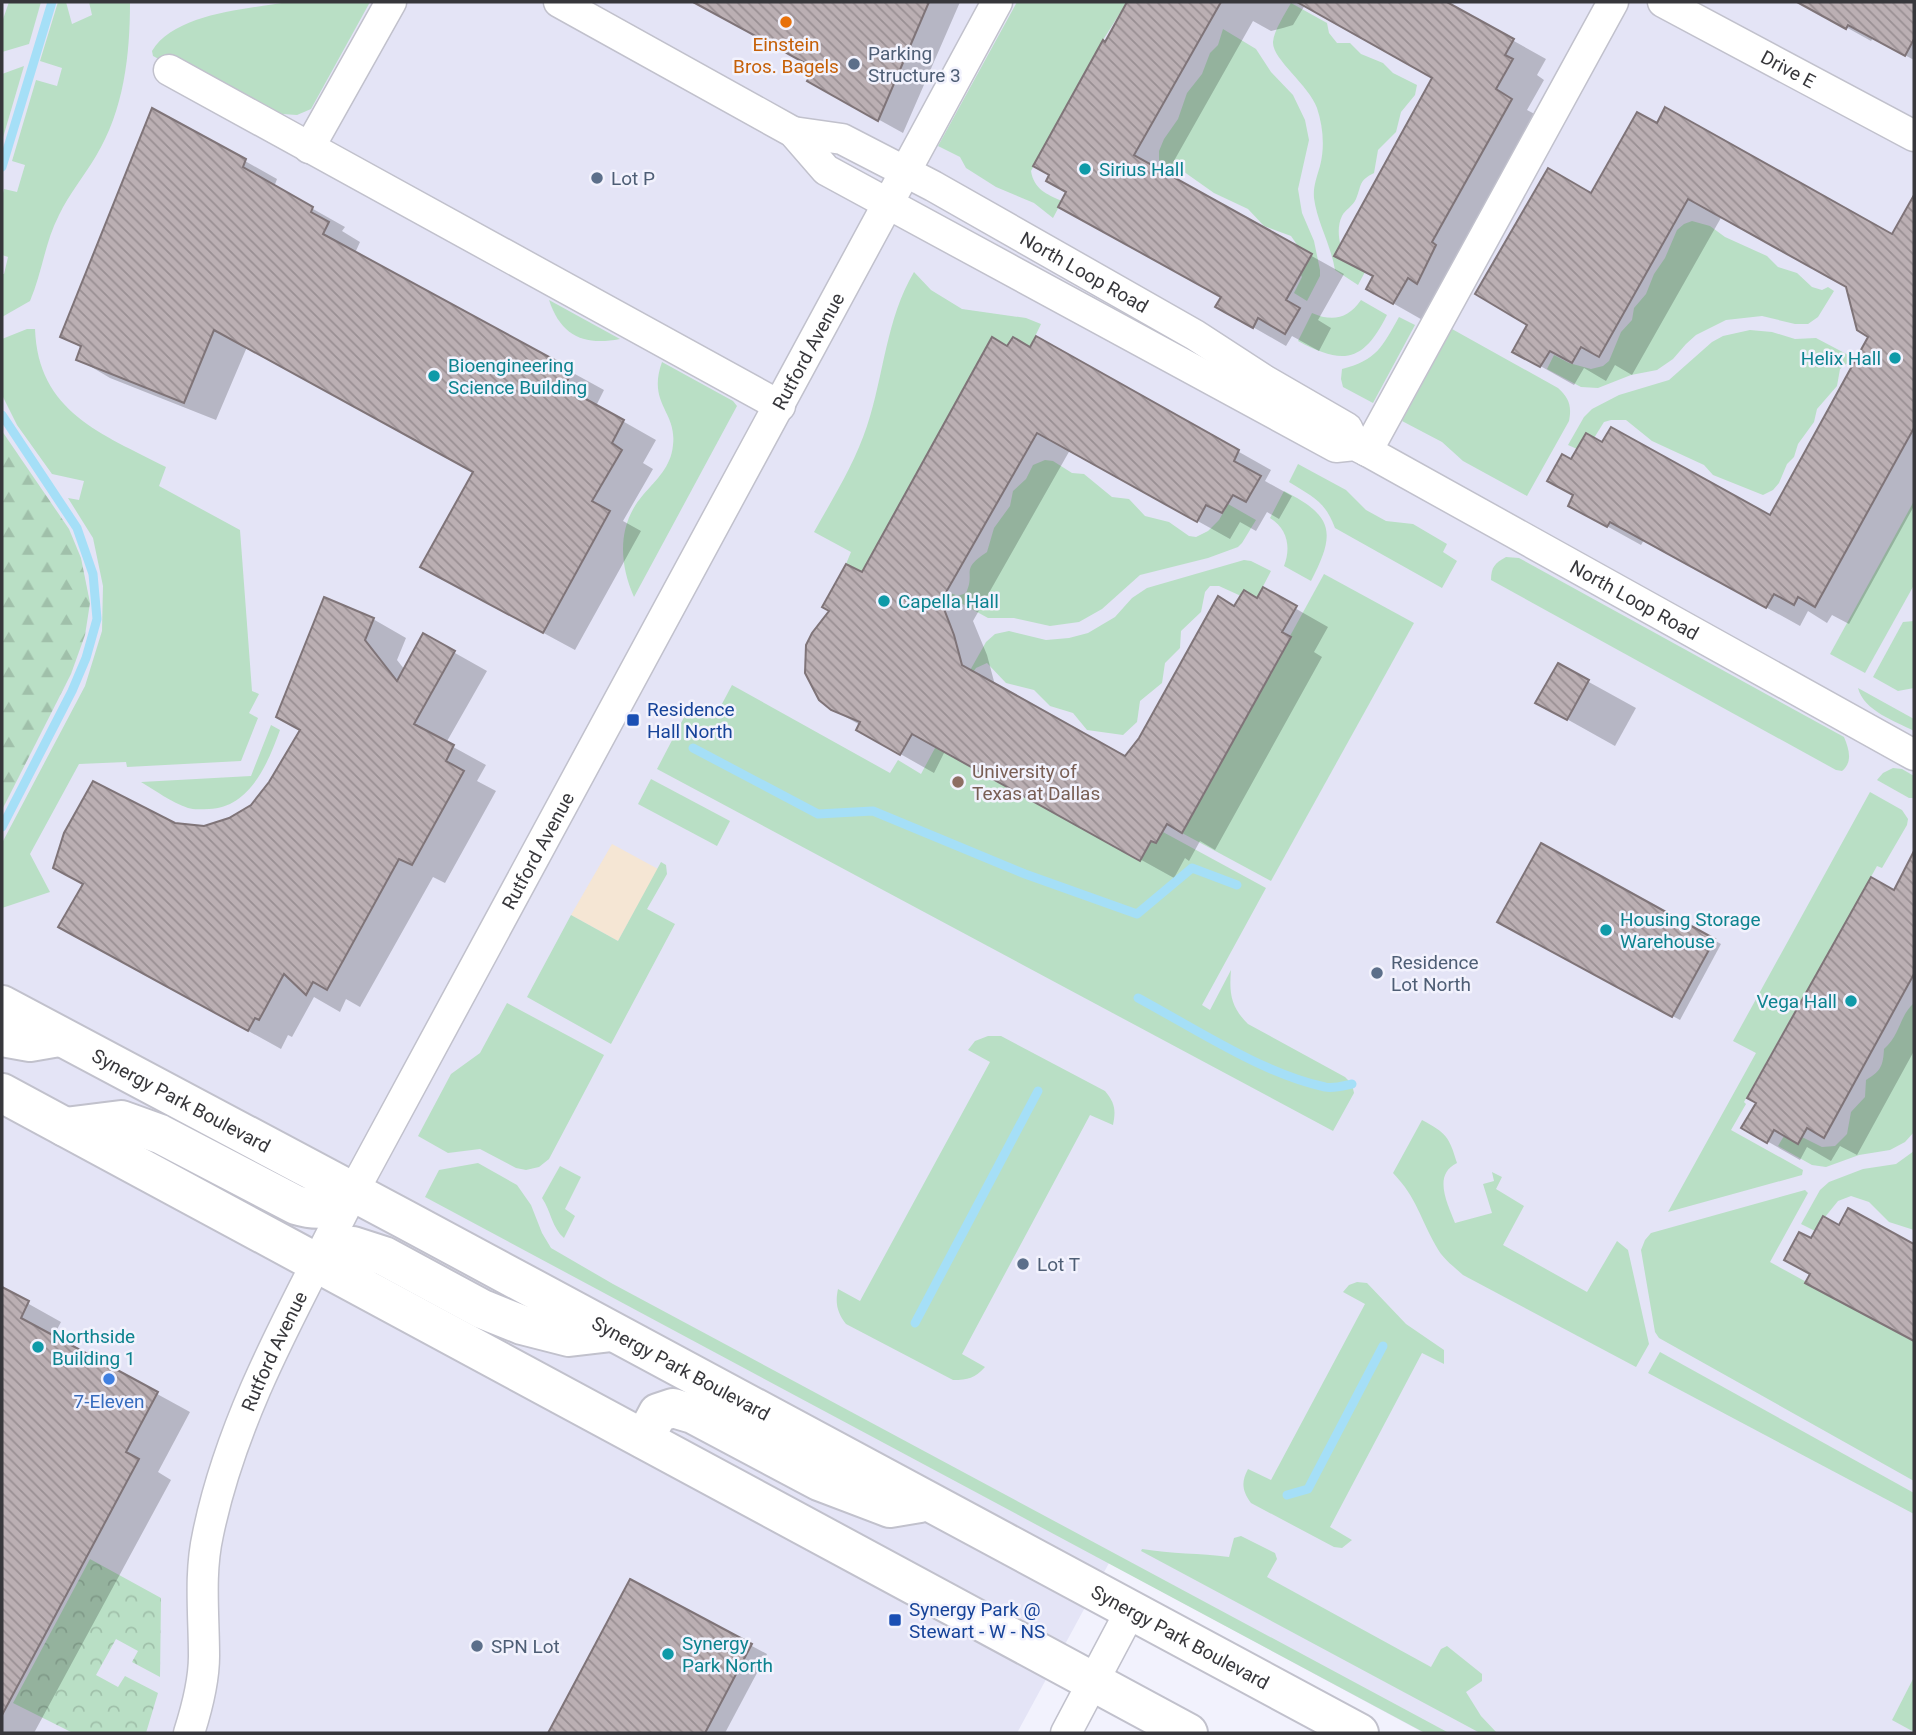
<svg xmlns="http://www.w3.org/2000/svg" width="1916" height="1735" font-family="Roboto,sans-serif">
<defs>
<pattern id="forest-firs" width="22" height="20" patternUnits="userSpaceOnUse" patternTransform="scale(1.75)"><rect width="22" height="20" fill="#b9dfc5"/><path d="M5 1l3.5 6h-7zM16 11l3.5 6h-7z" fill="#a0c0aa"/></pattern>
<pattern id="park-crowns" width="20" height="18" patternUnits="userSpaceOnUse" patternTransform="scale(1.75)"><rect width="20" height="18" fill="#b9dfc5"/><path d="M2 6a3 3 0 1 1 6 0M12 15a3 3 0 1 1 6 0" fill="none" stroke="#a0c0aa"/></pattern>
<pattern id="building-back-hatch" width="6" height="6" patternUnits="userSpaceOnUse" patternTransform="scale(1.75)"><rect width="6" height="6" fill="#bbafb3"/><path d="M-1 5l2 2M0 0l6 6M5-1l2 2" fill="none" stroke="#998f93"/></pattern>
</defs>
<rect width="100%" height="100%" fill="#f2f2fd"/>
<!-- built -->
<polygon fill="#e4e4f6" points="2,2 1914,2 1914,1733 1424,1733 1109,1563 1017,1733 2,1733"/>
<!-- industrial -->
<polygon fill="#f5e6d4" points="612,844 658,869 618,941 571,915"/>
<!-- green -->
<g fill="#b9dfc5">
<polygon points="9,2 41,2 29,44 2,52 2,22"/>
<path d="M58,2H66L72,24L92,15L89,2H130C130,55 124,110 96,156C84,176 69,194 59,215C45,242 42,273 30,301L2,317V274H4L8,257L2,255V197L4,189L17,192L25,165L12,161L36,80L57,86L62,68L40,61Z"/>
<path d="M288,2H370L311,109L297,115L282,114L175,56L170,65L153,56L152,51C175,13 248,9 288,2Z"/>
<path d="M1017,2H1127L1103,40L1031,171C1034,189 1046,194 1062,201L1053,218L1034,203L996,187L966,168L960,157L938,146Z"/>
<path d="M1291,3L1327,23L1329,33L1337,43H1350L1361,54L1383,63L1393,73L1417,85L1415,95L1401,112L1396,132L1378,150L1374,173C1358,181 1362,185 1356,199C1353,206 1345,210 1342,216C1335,230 1340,253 1350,264C1353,267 1361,270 1365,272L1358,285L1335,270C1331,245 1317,222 1314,198C1313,186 1317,177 1320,166C1325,147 1323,126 1317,108C1309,85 1272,59 1273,42C1274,30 1285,14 1291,3Z"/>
<polygon points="1223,29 1256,49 1271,72 1293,95 1305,120 1309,140 1298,189 1302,213 1314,241 1320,270 1320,276 1307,301 1294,293 1302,277 1299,272 1302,252 1291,236 1264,226 1248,209 1214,193 1180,169 1162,165 1159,160 1159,151 1164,139 1178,119 1187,93 1202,74 1210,53 1218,45"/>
<polygon points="24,66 2,141 2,74"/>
<polygon points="1692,221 1710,226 1725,237 1767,256 1778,267 1797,273 1812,287 1822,290 1828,287 1834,291 1818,317 1808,324 1795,324 1762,316 1726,320 1696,335 1686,344 1673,359 1657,370 1631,375 1598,388 1581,387 1547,369 1554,355 1569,363 1591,369 1603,366 1609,361 1621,332 1632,320 1634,308 1646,294 1654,274 1665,258 1677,230 1684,224"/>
<path d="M914,272L931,290L962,309L1026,318L1041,324L1030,347L1013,337L1007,346L991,338L882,536L871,578L846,564L851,552L814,532C833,498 855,463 867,426C884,375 886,319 914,272Z"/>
<path d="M549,300L620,339C584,346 561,336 549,300Z"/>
<path d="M1361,300L1387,315C1363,363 1343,365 1298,341L1312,313C1332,322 1348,319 1361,300Z"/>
<path d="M1399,317L1415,325L1373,403L1343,387L1341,379L1342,369C1377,360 1382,347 1399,317Z"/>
<path d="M27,329H35C38,412 102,434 166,467L159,486L240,530L252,691L259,694L249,713L258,718L241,761L127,767L126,762L79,764L30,854L50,892L2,908V843L85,686L102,631L103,586L93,538L68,498L79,500L84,481L52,474L17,425L2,395V339Z"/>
<path d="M1452,329L1558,388C1569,398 1572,406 1569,421L1527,496L1463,461L1442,442L1402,421Z"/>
<polygon points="1750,330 1772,332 1795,339 1816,338 1854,358 1840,369 1837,386 1817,409 1814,422 1798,444 1794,457 1787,464 1779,483 1773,490 1763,495 1713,475 1704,465 1652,441 1626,420 1611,420 1604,422 1594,438 1585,434 1577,449 1568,445 1584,417 1592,409 1619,395 1669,380 1712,342 1723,336"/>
<path d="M662,362L733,401L737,406L634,597C619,563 617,525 643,495C657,479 671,467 673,445C677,411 647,404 662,362Z"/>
<path d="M1045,460L1053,461L1072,473L1084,474L1112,497L1129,499L1145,516L1169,522L1189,536L1196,537L1208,531L1219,520L1228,504L1256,520L1242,543L1238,547L1208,558L1140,575L1102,609L1079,622L1050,626L1014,618H988L946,595L948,592L958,596L966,593C976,572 959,570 987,552L994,528L1010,506L1013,491L1026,479L1033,465Z"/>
<path d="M1298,464L1346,490L1366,510L1386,521L1413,524L1447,544L1443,552L1457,561L1442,588L1335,528C1325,501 1313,497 1289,482Z"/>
<path d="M1284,491C1334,516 1336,533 1311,581L1284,566C1291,548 1288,529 1270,518Z"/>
<polygon points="1914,501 1914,585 1865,673 1830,654"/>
<path d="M1506,557L1519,558L1844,737C1849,749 1853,762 1842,771L1836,770L1491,580C1491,567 1495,563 1506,557Z"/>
<polygon points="1244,560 1251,561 1271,571 1257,598 1244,591 1241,596 1219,586 1210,586 1205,592 1201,612 1181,631 1180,648 1165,663 1162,683 1140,701 1137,722 1123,735 1087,730 1073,713 1050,706 1034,690 1006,683 987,663 976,668 971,675 968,674 986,642 995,634 1009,631 1046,640 1069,638 1088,633 1115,617 1132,598 1147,588"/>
<polygon points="1324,574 1414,623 1271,881 1182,833"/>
<polygon points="1914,621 1914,688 1898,691 1873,677 1903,622"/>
<path d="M732,685L890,773L898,760L921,774L941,737L1140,861L1151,841L1156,843L1163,832L1266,888L1202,1005L1210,1010L1231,970C1229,994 1231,1007 1248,1024L1345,1077L1352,1084L1354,1093L1333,1131L657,769L691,704L715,717Z"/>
<path d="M1858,688L1914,719V731C1895,721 1864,711 1858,688Z"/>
<path d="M271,725L280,730C268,763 250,808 209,809C202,809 194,810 188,808C171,802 156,791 141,782L251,776Z"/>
<polygon points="1893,768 1902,769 1914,776 1914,798 1909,798 1877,780 1883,773"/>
<polygon points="651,779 730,821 717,846 638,804"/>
<polygon points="1870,792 1902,810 1908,819 1907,825 1882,868 1877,866 1837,938 1805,1031 1789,1022 1744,1102 1746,1104 1731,1130 1803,1170 1802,1175 1668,1212 1756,1053 1733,1041"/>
<polygon points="661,862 666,865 667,874 647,909 675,924 611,1044 527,997 571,915 618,941"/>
<polygon points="507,1003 604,1055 549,1159 539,1167 526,1170 516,1168 480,1149 448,1153 418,1136 451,1074 480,1053"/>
<path d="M1914,1003V1132L1905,1142L1890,1150L1859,1155L1826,1167L1812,1165L1778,1146L1784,1136L1802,1137L1822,1147L1835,1146L1847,1134L1851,1112L1865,1097L1866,1080C1881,1071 1883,1066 1884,1049C1901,1034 1899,1016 1914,1003Z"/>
<path d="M988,1036H1001L1105,1091C1115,1103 1116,1110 1113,1125L1090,1115L962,1354L985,1367C975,1378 968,1380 953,1380L846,1324C837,1312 835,1303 838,1289L860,1301L990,1062L968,1050L975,1041Z"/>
<path d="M1422,1120C1446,1133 1449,1136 1457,1163C1432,1175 1448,1204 1455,1223L1492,1213L1483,1184L1494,1181L1492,1172L1502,1177L1496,1189L1524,1206L1503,1245L1587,1292L1617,1241L1628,1250L1649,1344L1636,1367L1463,1275C1453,1266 1442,1258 1436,1246C1420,1218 1417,1198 1393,1173Z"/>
<polygon points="1914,1151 1914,1230 1889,1222 1869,1202 1851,1196 1838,1201 1825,1217 1823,1216 1815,1231 1801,1224 1820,1190 1829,1182 1863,1169 1896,1164"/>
<polygon points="478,1163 517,1185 531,1205 542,1233 551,1248 613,1284 1449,1733 1425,1733 425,1197 439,1170"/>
<path d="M560,1166L581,1177L565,1209L575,1216L564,1238C552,1228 551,1211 542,1198Z"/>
<polygon points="1805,1190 1808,1193 1770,1262 1914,1341 1914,1481 1659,1338 1655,1332 1641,1250 1645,1240 1651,1233"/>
<path d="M1357,1282L1367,1283L1406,1324L1444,1350V1364L1422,1353L1330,1527L1352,1540L1342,1548L1334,1547L1251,1503C1242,1491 1241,1482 1248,1469L1271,1480L1365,1304L1343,1292L1349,1285Z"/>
<polygon points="1660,1352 1914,1493 1914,1514 1648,1373"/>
<path d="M1241,1536L1275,1553L1277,1559L1267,1577L1431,1667L1441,1649L1447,1646L1482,1674V1681L1466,1692L1481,1716L1497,1733H1480L1141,1551L1142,1549C1171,1554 1200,1553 1229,1557L1234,1538Z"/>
<polygon points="1914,1677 1914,1732 1892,1720"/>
</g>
<!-- forest -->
<polygon fill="url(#forest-firs)" points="2,431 69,529 81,558 90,603 85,635 71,674 2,810"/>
<!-- park -->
<polygon fill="url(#park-crowns)" points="90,1559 161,1598 160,1677 132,1662 138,1651 116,1639 96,1675 118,1687 125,1676 158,1693 146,1733 73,1733 13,1703"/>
<!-- shadow -->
<g fill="#0003">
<polygon points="696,2 960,2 903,133 809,81 816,68"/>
<polygon points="1129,2 1444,2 1546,59 1537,75 1544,80 1527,110 1544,119 1426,322 1368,289 1375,277 1434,78 1305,5 1293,25 1283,28 1271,31 1253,21 1166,175 1344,274 1318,320 1331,328 1319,351 1292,336 1286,346 1218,307 1223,297 1068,192 1052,174 1036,165"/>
<polygon points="1801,2 1914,2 1914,60 1873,38 1871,41"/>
<polygon points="1637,115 1893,237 1908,210 1914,214 1914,506 1849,624 1832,615 1827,623 1808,611 1800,626 1644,540 1641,545 1603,524 1575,495 1572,461 1771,518 1871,336 1848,287 1722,216 1632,375 1615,365 1606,381 1584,368 1574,385 1514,351 1592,195"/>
<polygon points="245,161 277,179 274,187 345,227 342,231 360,242 355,253 604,390 596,406 656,440 643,463 653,469 623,521 641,531 575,650 455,585 475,472 247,347 216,420 110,378 78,359 82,348 62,337"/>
<polygon points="1037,338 1271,470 1265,481 1292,496 1279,519 1267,512 1256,531 1240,522 1230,539 1070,450 973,621 987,655 995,685 1126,758 1235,608 1257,600 1263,590 1328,627 1314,652 1322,657 1215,850 1200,841 1189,861 1185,858 1174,878 945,751 934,773 858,730 860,725 832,709 862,574 1008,349 1031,349"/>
<polygon points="325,599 373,619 406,638 397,660 405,670 423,635 487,671 446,743 486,765 477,781 496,791 445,883 433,877 360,1007 346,999 340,1012 314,997 292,1037 288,1035 281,1049 93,945 85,884 174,824 204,828 230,819 252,807 270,783 302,730"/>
<polygon points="1558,665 1636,708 1615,746 1538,703"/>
<polygon points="1542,845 1721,944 1680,1020 1500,922"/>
<polygon points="1903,875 1914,881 1914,1051 1857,1155 1840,1146 1831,1161 1807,1147 1800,1160 1744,1128"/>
<polygon points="2,1289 61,1322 53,1337 190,1412 158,1472 171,1480 34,1733 2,1733"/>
<polygon points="631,1581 767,1654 725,1733 550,1733"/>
</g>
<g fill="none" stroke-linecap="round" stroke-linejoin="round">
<!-- stream -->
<g stroke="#a5dff7" stroke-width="9">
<polyline points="2,167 52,2"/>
<polyline points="2,415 77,528 93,574 97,619 86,658 72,691 2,827"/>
<polyline points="693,748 818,814 873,811 1025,874 1137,914 1192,868 1237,885"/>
<path d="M1138,998C1194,1028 1263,1074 1325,1087C1333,1089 1343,1086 1352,1084"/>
<polyline points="915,1323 1038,1091"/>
<polyline points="1287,1495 1308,1489 1383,1346"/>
</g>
</g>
<!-- building -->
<g fill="url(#building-back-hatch)" stroke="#7f7478" stroke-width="2">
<polygon points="693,2 929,2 878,121 807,81 814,68"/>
<polygon points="1127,2 1221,2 1134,155 1312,254 1286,300 1300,308 1285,334 1258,318 1253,328 1215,307 1221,297 1058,207 1066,192 1046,181 1049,175 1033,166 1103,40 1105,42"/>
<polygon points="1297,2 1447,2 1514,39 1505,55 1513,59 1496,89 1512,99 1432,242 1436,245 1417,284 1408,278 1393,304 1366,289 1373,276 1334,256 1432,78"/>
<polygon points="1797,2 1914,2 1914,39 1905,56 1848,25 1846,29"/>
<polygon points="1665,107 1892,234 1914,195 1914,428 1815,607 1798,597 1794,605 1774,594 1766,608 1610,522 1607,527 1568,506 1573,495 1547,481 1562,454 1571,459 1586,433 1602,442 1611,427 1770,515 1868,337 1857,330 1846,287 1688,199 1599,357 1581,347 1572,363 1550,351 1540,367 1512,352 1527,325 1475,294 1548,168 1591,193 1637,112 1657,123"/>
<polygon points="152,108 246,159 243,167 313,207 311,212 329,222 323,234 573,370 564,387 624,420 612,443 622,450 592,501 610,511 543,633 420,567 473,472 214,330 184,403 76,360 81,346 60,337"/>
<polygon points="1036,336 1239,450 1234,461 1261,476 1246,502 1233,495 1222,513 1206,505 1197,522 1037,433 941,601 954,635 962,665 1125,756 1139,738 1218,596 1234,606 1244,590 1257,598 1263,587 1297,606 1282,632 1291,637 1182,833 1167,824 1156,843 1151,841 1140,861 912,734 900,755 856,730 860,722 831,710 819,700 805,673 806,645 812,633 829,611 822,607 846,564 862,572 992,337 1007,346 1013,337 1030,347"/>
<polygon points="324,597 374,618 365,640 397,681 423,633 455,651 414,724 454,745 446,761 464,771 412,865 399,859 327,990 313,982 306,995 284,974 259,1020 255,1018 248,1031 58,927 83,884 53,868 64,833 93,781 175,823 204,826 229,818 251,805 269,782 300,730 276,717"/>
<polygon points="1558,663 1589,680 1567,720 1535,703"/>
<polygon points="1541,843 1715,939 1672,1017 1497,922"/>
<polygon points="1914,851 1914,974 1824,1138 1807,1128 1798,1144 1774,1130 1767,1143 1741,1128 1756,1103 1747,1098 1871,877 1894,890"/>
<polygon points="1848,1208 1914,1244 1914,1341 1805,1283 1810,1274 1784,1260 1799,1232 1811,1238 1823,1216 1839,1225"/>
<polygon points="2,1287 29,1301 21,1318 158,1392 126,1452 139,1459 2,1715"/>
<polygon points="630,1579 752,1644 705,1733 548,1733"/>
</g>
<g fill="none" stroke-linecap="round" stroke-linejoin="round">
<!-- street casing -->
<g stroke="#c1c1cc" stroke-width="33">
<g id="street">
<path id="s1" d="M559,2L793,132L826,170L1336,447L1355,445L1367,451L1914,755"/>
<path id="s2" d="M1663,2L1914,136"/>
<polyline points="169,70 780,406"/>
<path id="s3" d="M793,132L842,139L933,186L1195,335L1264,380L1347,428L1355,445"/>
<polyline points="309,148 391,2"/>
<polyline points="1367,451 1613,2"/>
<path id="s4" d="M189,1733C197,1708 204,1682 204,1656C204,1615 199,1574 208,1534C233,1412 298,1302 353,1192L997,2"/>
<polyline points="1066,1733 1130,1612"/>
</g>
</g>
<!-- secondary casing -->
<g stroke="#c1c1cc" stroke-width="42">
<g id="secondary">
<path id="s5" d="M2,1005L404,1219L1359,1733"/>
<polyline points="2,1037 30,1042 59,1037"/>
<polyline points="2,1093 1188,1733"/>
<path d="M65,1127L121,1120L160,1134L296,1205C323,1213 331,1209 353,1192"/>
<polyline points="317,1263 333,1253 353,1246 384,1256 482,1309 522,1325 569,1337 612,1332"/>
<polyline points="644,1439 658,1413 673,1408 693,1414 819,1481 890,1508 920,1503"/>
</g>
</g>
<!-- street -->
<use href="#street" stroke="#fff" stroke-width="30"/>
<!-- secondary -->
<use href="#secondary" stroke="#fff" stroke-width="38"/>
</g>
<!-- markers -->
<circle fill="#e8710a" stroke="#f2f2fd" stroke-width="2.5" cx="786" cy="22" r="7"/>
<g fill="#5c6f8a" stroke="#f2f2fd" stroke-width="2.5">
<circle cx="854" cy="64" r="7"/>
<circle cx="597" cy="178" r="7"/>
<circle cx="1377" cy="973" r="7"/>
<circle cx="1023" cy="1264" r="7"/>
<circle cx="477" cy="1646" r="7"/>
</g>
<g fill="#0f9aa8" stroke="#f2f2fd" stroke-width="2.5">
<circle cx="1085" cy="169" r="7"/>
<circle cx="1895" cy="358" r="7"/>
<circle cx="434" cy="376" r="7"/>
<circle cx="884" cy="601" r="7"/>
<circle cx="1606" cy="930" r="7"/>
<circle cx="1851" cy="1001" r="7"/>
<circle cx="38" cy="1347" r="7"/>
<circle cx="668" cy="1654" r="7"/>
</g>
<g fill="#1a4fb4" stroke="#f2f2fd" stroke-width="2.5">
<rect x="626" y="713" width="14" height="14" rx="3.5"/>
<rect x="888" y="1613" width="14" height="14" rx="3.5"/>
</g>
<circle fill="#8d6e63" stroke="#f2f2fd" stroke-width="2.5" cx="958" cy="782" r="7"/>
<circle fill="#3f7fe0" stroke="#f2f2fd" stroke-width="2.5" cx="109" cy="1379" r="7"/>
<g text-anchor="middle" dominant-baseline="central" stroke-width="5" stroke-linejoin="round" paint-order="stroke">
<!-- food labels -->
<g font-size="19" fill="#c56008" stroke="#f2f2fd">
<text x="786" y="44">Einstein<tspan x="786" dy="22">Bros. Bagels</tspan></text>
</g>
<!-- service labels -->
<g font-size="19" fill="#4e5e75" stroke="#f2f2fd" text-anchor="start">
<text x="868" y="53">Parking<tspan x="868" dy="22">Structure 3</tspan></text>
<text x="611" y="178">Lot P</text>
<text x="1391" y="962">Residence<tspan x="1391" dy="22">Lot North</tspan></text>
<text x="1037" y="1264">Lot T</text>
<text x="491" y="1646">SPN Lot</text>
</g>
<!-- street labels -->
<g font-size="19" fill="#37373b" stroke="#f2f2fd">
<text stroke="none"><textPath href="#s2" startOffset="142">Drive E</textPath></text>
<text stroke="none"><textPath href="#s3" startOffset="326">North Loop Road</textPath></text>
<text stroke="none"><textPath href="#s4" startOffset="1530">Rutford Avenue</textPath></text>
<text stroke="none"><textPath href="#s1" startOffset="1237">North Loop Road</textPath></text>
<text stroke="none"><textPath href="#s4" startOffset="962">Rutford Avenue</textPath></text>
<text stroke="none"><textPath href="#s5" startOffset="203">Synergy Park Boulevard</textPath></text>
<text stroke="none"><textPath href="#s4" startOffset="396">Rutford Avenue</textPath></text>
<text stroke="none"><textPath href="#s5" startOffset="770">Synergy Park Boulevard</textPath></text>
<text stroke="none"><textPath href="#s5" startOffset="1337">Synergy Park Boulevard</textPath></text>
</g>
<!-- culture labels -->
<g font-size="19" fill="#0d838f" stroke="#f2f2fd" text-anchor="start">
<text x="1099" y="169">Sirius Hall</text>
<text x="1881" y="358" text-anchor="end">Helix Hall</text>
<text x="448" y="365">Bioengineering<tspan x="448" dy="22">Science Building</tspan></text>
<text x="898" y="601">Capella Hall</text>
<text x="1620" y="919">Housing Storage<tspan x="1620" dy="22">Warehouse</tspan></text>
<text x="1837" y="1001" text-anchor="end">Vega Hall</text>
<text x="52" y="1336">Northside<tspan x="52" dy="22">Building 1</tspan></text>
<text x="682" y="1643">Synergy<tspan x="682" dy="22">Park North</tspan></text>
</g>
<!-- transit labels -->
<g font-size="19" fill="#164399" stroke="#f2f2fd" text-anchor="start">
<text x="647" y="709">Residence<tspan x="647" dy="22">Hall North</tspan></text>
<text x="909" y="1609">Synergy Park @<tspan x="909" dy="22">Stewart - W - NS</tspan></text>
</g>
<!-- education labels -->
<g font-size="19" fill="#785e54" stroke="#f2f2fd" text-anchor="start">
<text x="972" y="771">University of<tspan x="972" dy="22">Texas at Dallas</tspan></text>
</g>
<!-- shop labels -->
<g font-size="19" fill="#366cbe" stroke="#f2f2fd">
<text x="109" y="1401">7-Eleven</text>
</g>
</g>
<!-- border -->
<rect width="1916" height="1735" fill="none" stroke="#37373b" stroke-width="7"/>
</svg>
